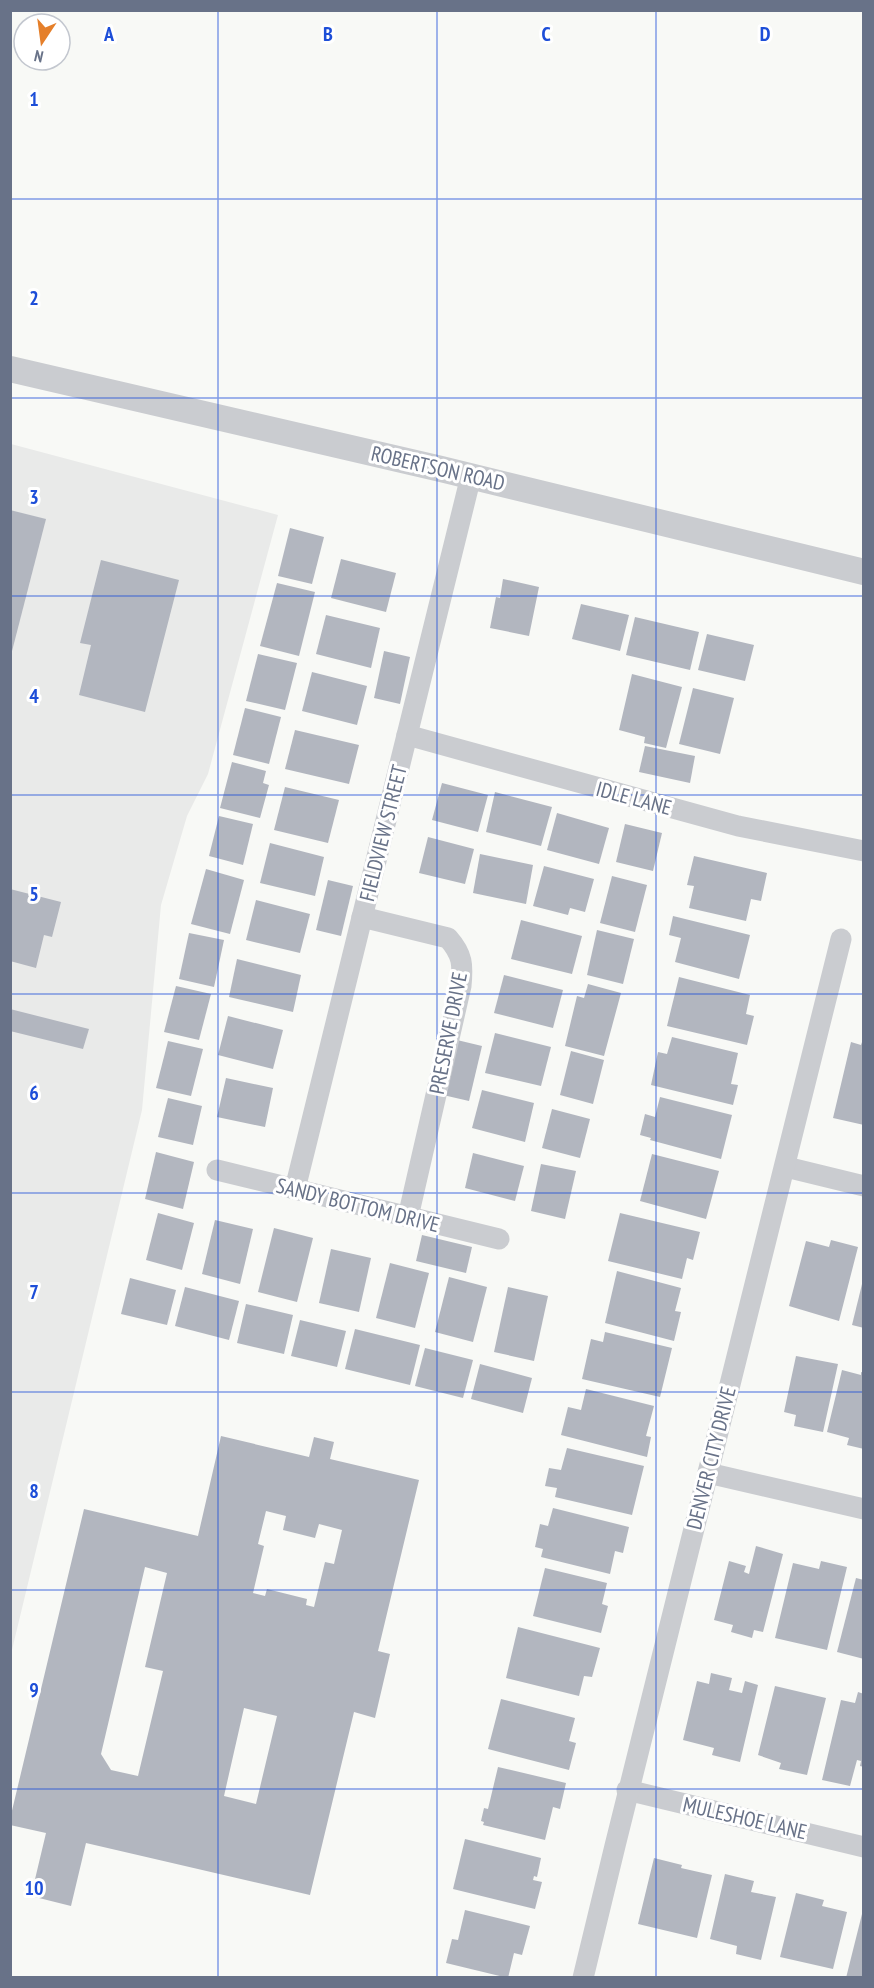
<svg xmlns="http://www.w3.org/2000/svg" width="874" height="1988" font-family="'PT Sans Narrow',sans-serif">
<rect width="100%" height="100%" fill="#f8f9f6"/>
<!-- built -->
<polygon fill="#e9eae9" points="11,444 278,515 208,774 187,816 161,905 142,1110 11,1654"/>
<!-- building -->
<g fill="#b2b6bf" fill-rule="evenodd">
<polygon points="10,510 46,519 11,655 10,654"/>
<polygon points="290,528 324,537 312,584 278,576"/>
<polygon points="341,559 396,573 386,612 331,598"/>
<polygon points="101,560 179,580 145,712 79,695 91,645 80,643"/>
<polygon points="503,579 539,587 529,636 490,628 496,597 500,598"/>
<polygon points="277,583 315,592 299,656 260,646"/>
<polygon points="581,604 629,615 620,651 572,639"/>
<polygon points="326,615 380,628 371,668 316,654"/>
<polygon points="635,617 699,632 690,670 626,655"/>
<polygon points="707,634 754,645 745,681 698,670"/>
<polygon points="384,651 410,657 400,704 374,698"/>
<polygon points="258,654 297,663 285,710 246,701"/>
<polygon points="312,672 367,686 357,725 302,711"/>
<polygon points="632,674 682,687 666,748 644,743 645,737 619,730"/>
<polygon points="693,688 734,698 720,754 679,744"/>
<polygon points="245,708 281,717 269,764 233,755"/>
<polygon points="295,730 359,745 349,784 285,769"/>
<polygon points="645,746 695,756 690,783 639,772"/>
<polygon points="232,762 266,771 263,783 269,785 260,818 220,808"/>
<polygon points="442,783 488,795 478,832 432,820"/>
<polygon points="285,787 339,800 328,843 274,830"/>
<polygon points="495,792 552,807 541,846 486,832"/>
<polygon points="557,813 609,828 599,864 547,850"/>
<polygon points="219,816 253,824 243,865 209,856"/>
<polygon points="625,824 662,833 653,871 616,862"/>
<polygon points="428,837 474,849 465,884 419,873"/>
<polygon points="270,843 324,857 315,896 260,883"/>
<polygon points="480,854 533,865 526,904 473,893"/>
<polygon points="694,856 767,873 761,901 751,899 746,921 689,908 694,886 687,885"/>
<polygon points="544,866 594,879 585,912 570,908 568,915 533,906"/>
<polygon points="206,869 244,880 230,934 191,924"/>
<polygon points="612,876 647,885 635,932 600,923"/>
<polygon points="328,880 353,886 341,936 316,930"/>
<polygon points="10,889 61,902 52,937 44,935 36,968 10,961"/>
<polygon points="256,900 310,914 300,953 246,940"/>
<polygon points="673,916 750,935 739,979 675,962 681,938 669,935"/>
<polygon points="521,920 582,936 572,974 511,959"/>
<polygon points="597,930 634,939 623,984 587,975"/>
<polygon points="189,933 224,940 214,987 179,979"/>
<polygon points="237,959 301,975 293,1012 229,997"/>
<polygon points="504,975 563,990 553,1028 494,1013"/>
<polygon points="679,977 750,995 746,1014 754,1016 747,1045 667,1026"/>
<polygon points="588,984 621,993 604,1056 565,1046 577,996 584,998"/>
<polygon points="176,986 211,994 199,1040 164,1032"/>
<polygon points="10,1009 89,1029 83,1049 10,1031"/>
<polygon points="228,1016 283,1030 273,1069 218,1055"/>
<polygon points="495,1033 551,1047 541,1086 485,1073"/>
<polygon points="672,1037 738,1053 731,1084 738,1085 733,1105 651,1085 658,1052 667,1054"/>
<polygon points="863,1039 864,1039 864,1125 833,1118 851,1042 861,1045"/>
<polygon points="457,1040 482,1046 469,1101 443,1095"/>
<polygon points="168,1041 203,1049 191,1096 156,1088"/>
<polygon points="571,1051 604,1060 593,1104 560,1095"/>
<polygon points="226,1078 273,1088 265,1127 217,1117"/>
<polygon points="482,1090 534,1103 525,1142 472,1128"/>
<polygon points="660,1097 732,1115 721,1159 650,1140 651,1138 640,1135 645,1114 655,1117"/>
<polygon points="168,1098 202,1106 193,1145 158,1137"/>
<polygon points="552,1109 590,1119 580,1158 542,1148"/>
<polygon points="156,1152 194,1162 183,1209 145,1199"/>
<polygon points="473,1153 524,1166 515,1201 465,1188"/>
<polygon points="652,1154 719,1171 706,1219 640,1201"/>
<polygon points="541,1164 576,1171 565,1219 531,1211"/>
<polygon points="158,1213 194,1223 182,1270 146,1260"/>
<polygon points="620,1213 700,1232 693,1260 687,1258 682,1279 608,1261"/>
<polygon points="215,1220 253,1229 240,1284 202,1274"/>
<polygon points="274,1228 313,1238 297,1302 258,1292"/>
<polygon points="422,1235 472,1247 466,1273 416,1261"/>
<polygon points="831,1240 858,1247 839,1321 789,1306 806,1241 829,1247"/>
<polygon points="331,1249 371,1258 359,1312 319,1303"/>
<polygon points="390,1263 429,1273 415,1328 376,1318"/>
<polygon points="617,1271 681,1288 675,1311 681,1312 674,1341 605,1323"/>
<polygon points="449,1277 487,1287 473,1342 435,1332"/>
<polygon points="130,1278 176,1290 167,1325 121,1314"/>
<polygon points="863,1280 864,1280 864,1328 852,1325"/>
<polygon points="185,1287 239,1301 229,1340 175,1326"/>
<polygon points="508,1287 548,1296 534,1361 494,1352"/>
<polygon points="246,1304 293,1315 284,1354 237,1343"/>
<polygon points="300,1320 346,1331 337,1367 291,1356"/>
<polygon points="355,1329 420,1345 410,1385 345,1369"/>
<polygon points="605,1332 672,1348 660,1397 582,1379 591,1339 603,1342"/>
<polygon points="425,1348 473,1360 463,1398 415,1386"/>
<polygon points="796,1356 838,1364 823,1432 794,1426 796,1415 784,1412"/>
<polygon points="480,1364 532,1378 523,1413 471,1399"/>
<polygon points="842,1370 861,1375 861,1372 864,1373 864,1449 847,1445 849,1438 827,1432"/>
<polygon points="586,1389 654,1406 646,1436 651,1437 647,1457 561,1435 568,1407 581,1410"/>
<path d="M221,1436L309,1457L314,1437L334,1442L330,1459L419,1480L378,1651L390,1654L375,1718L354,1712L310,1895L86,1843L71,1906L31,1896L46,1833L10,1825V1819L84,1509L198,1536ZM266,1511L286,1516L283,1530L315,1538L319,1524L342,1530L334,1564L325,1562L314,1607L306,1605L307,1599L267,1589L265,1596L253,1593L264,1546L258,1544ZM145,1567L167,1573L145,1667L163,1671L138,1776L111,1770L101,1754ZM244,1708L277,1716L256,1804L224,1796Z"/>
<polygon points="567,1448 644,1466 632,1515 555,1497 557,1488 545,1486 549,1468 561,1470"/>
<polygon points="553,1508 629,1527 623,1553 615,1551 610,1574 541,1557 543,1549 535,1547 540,1524 548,1526"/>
<polygon points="756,1546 783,1554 763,1632 754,1630 752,1638 731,1632 733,1625 714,1620 729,1561 746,1566 744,1572 749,1574"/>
<polygon points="821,1561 847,1567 827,1650 775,1638 793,1563 819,1569"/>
<polygon points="545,1568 607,1583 602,1604 608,1606 601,1633 533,1616"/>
<polygon points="856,1578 864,1580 864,1659 837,1652"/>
<polygon points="518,1627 600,1648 592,1677 584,1676 579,1696 506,1678"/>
<polygon points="711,1673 732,1678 729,1690 742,1693 745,1681 758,1685 740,1762 712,1755 714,1748 683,1740 697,1681 709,1684"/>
<polygon points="775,1686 826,1698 807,1775 779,1769 781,1763 758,1755"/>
<polygon points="858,1692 864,1694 864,1767 860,1766 861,1761 857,1760 850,1786 822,1780 841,1700 855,1703"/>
<polygon points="501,1699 575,1718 569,1741 576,1743 569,1770 488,1749"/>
<polygon points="498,1767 566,1783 560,1809 553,1807 545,1840 483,1825 484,1822 481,1821 484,1808 488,1809"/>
<polygon points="465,1839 541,1858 537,1877 534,1876 533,1880 542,1882 535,1909 453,1889"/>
<polygon points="654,1858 682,1865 681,1868 712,1875 697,1938 638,1924"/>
<polygon points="725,1874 754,1881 751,1892 776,1897 761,1960 736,1954 737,1946 710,1939"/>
<polygon points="796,1893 824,1900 822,1906 847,1912 833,1969 780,1957"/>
<polygon points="465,1910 530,1926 522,1955 514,1953 508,1978 446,1963 452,1939 458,1940"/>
<polygon points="863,1910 864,1978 846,1978"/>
</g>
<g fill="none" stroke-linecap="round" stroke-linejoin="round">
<!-- minor -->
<g stroke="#caccd0" stroke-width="21">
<polyline points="407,735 738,826 864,851"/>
<path d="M362,917L448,938C463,955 463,965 461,986L408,1217"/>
<polyline points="786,1167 864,1186"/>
<polyline points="217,1170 499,1239"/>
<polyline points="295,1189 471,476"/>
<polyline points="708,1473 864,1509"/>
<polyline points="627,1790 864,1847"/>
<path d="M583,1978C666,1631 757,1286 841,939"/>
</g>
<!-- tertiary -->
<polyline stroke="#caccd0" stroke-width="26" points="10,369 441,469 864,572"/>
</g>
<!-- grid -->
<path fill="none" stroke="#1d4ed8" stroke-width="1.5" stroke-opacity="0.55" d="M218,10V1978M437,10V1978M656,10V1978M10,199H864M10,398H864M10,596H864M10,795H864M10,994H864M10,1193H864M10,1392H864M10,1590H864M10,1789H864"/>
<g text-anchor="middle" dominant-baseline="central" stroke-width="6" stroke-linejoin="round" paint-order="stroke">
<!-- street labels -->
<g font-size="21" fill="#687288" stroke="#fff">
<text transform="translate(438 468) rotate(13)">ROBERTSON ROAD</text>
<text transform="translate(634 798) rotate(15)">IDLE LANE</text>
<text transform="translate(383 833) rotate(-76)">FIELDVIEW STREET</text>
<text transform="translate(448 1033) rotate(-79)">PRESERVE DRIVE</text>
<text transform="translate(358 1205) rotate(14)">SANDY BOTTOM DRIVE</text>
<text transform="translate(711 1458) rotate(-76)">DENVER CITY DRIVE</text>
<text transform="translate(745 1818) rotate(13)">MULESHOE LANE</text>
</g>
</g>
<g font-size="20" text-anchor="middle" font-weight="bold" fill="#1d4ed8" stroke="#fff" stroke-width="6" stroke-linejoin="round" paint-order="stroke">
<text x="109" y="41">A</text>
<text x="328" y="41">B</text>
<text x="546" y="41">C</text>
<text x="765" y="41">D</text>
<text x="34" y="106">1</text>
<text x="34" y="305">2</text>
<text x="34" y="504">3</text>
<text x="34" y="703">4</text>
<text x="34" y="901">5</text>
<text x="34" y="1100">6</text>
<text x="34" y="1299">7</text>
<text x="34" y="1498">8</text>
<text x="34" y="1697">9</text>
<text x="34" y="1895">10</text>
</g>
<!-- border -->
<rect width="874" height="1988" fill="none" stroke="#687288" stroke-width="24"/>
<!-- north arrow -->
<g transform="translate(42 42) rotate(193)"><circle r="28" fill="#ffffff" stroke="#c3c7cf" stroke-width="1.5"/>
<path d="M0-4.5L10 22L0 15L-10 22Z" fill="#e57f2a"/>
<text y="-9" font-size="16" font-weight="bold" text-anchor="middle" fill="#687288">N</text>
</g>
</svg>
